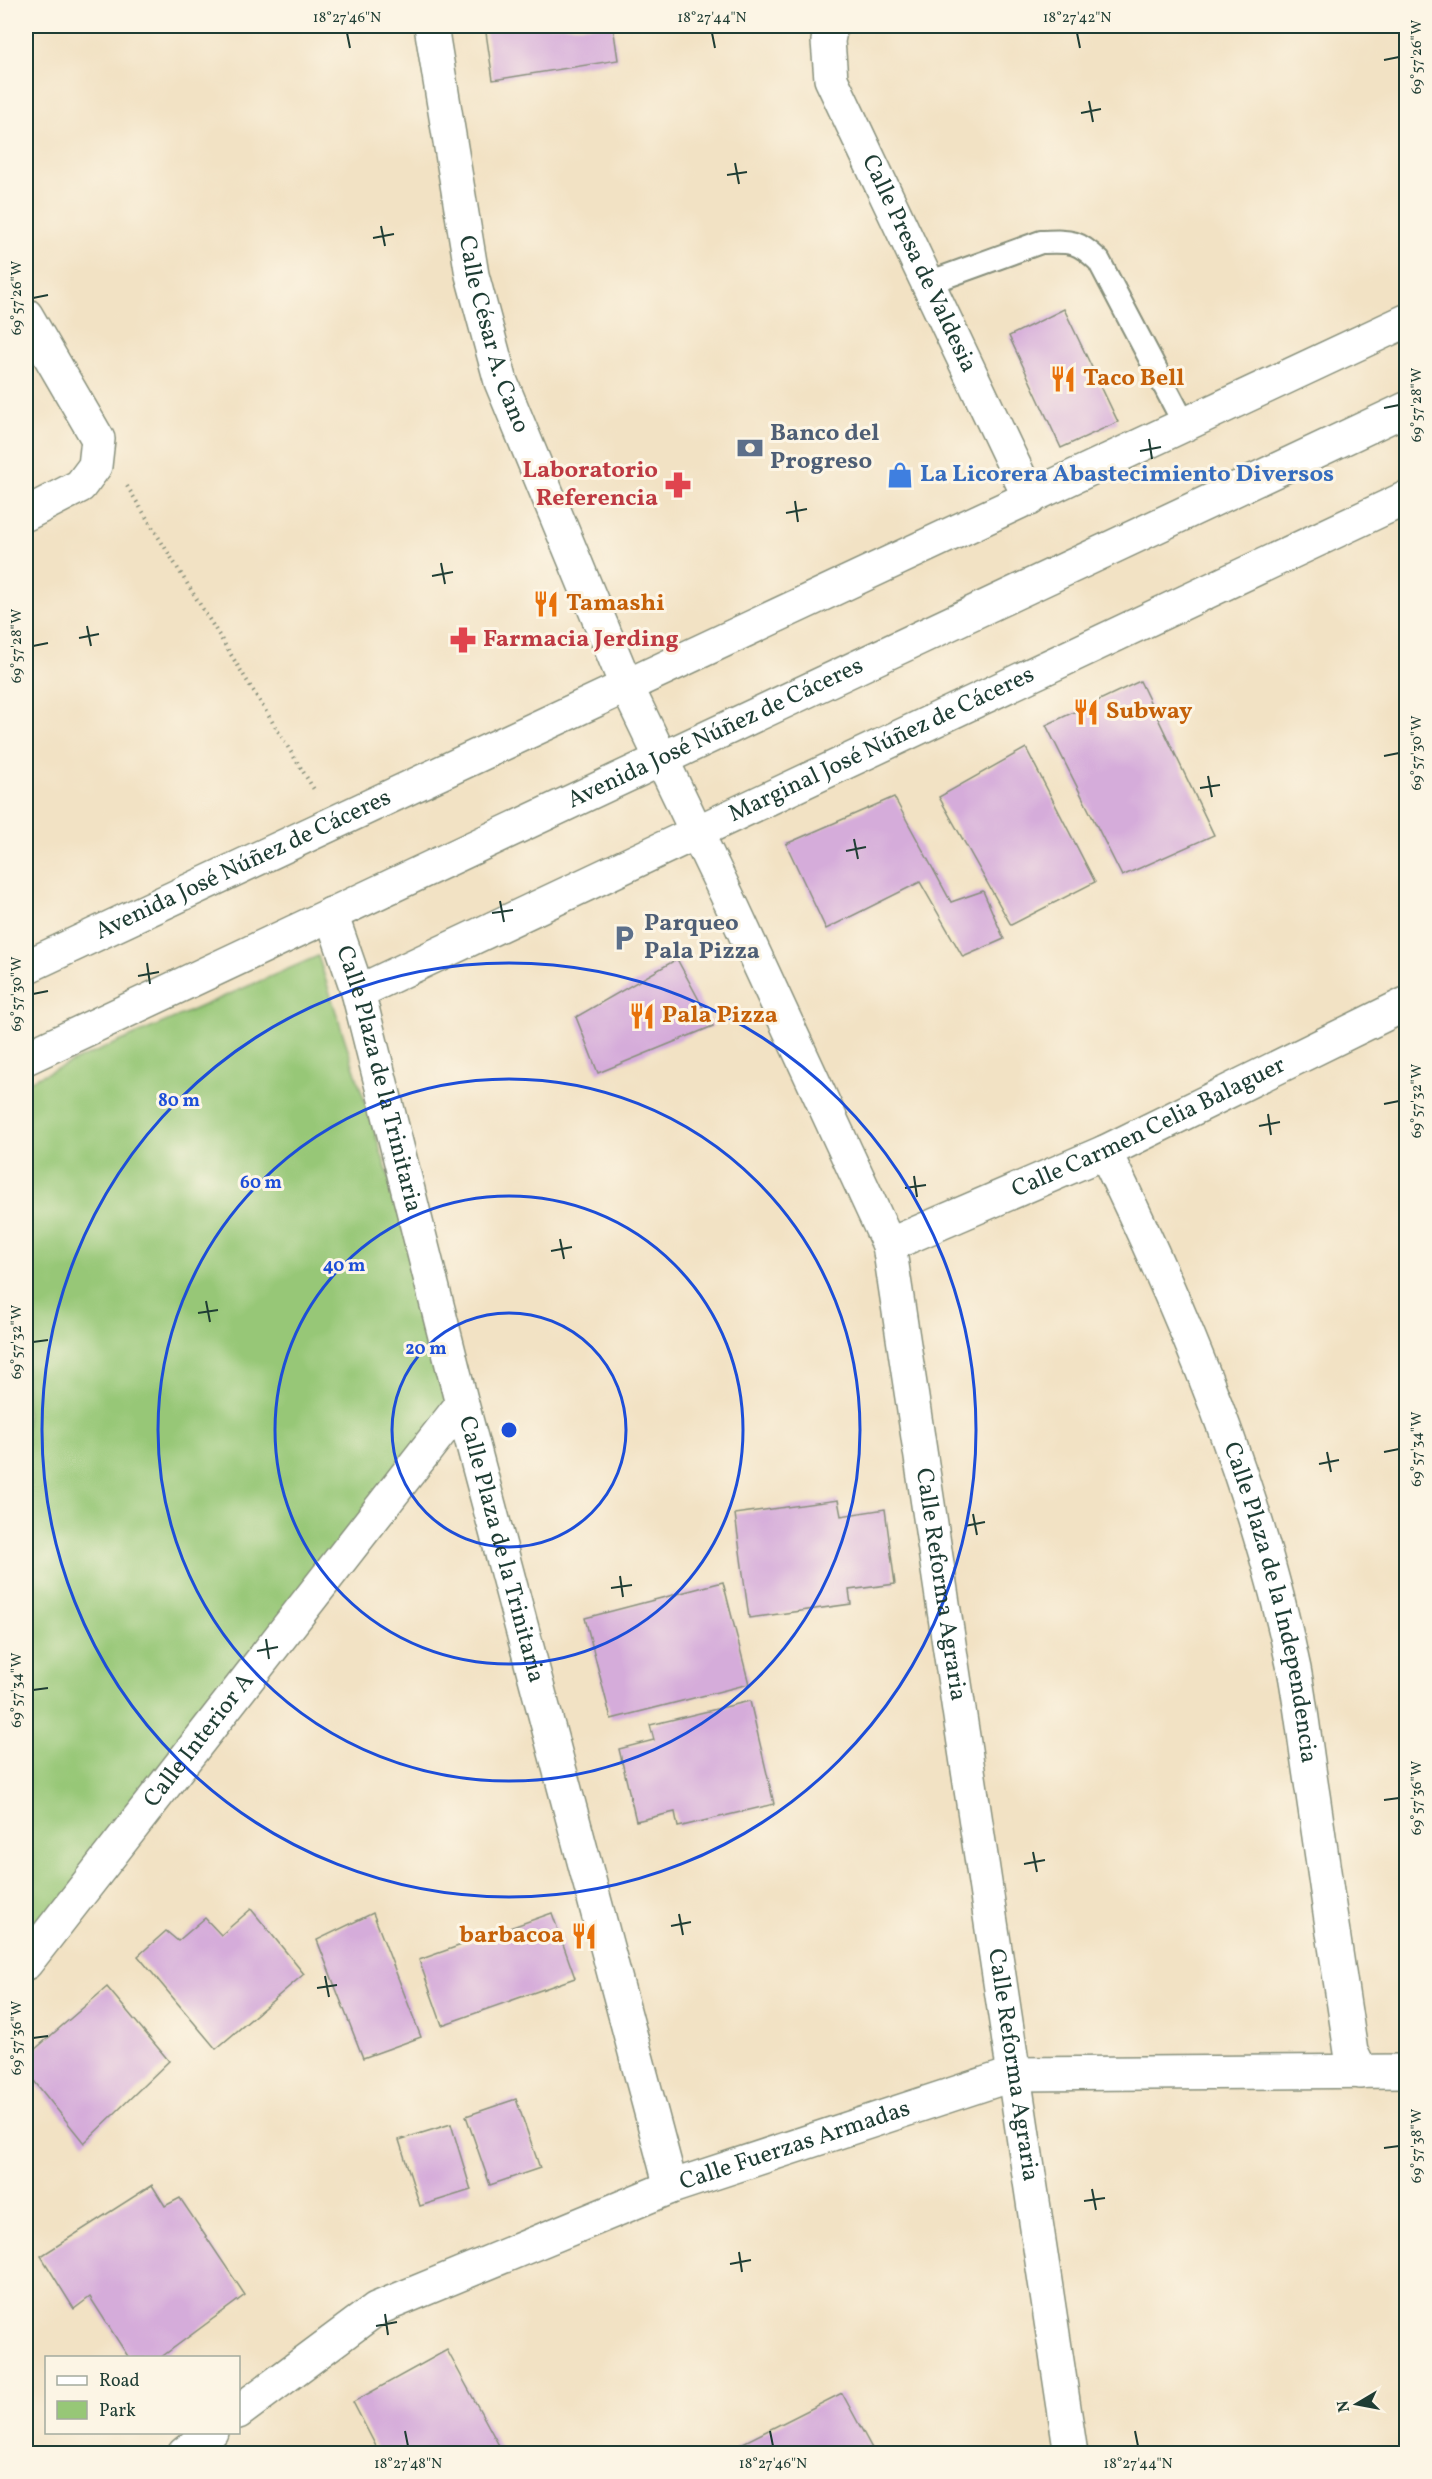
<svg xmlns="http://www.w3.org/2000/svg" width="1432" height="2479" font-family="Vollkorn,serif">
<rect width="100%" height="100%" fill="#fcf5e5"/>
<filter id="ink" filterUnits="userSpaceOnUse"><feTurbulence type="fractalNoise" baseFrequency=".0167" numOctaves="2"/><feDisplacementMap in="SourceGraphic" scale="12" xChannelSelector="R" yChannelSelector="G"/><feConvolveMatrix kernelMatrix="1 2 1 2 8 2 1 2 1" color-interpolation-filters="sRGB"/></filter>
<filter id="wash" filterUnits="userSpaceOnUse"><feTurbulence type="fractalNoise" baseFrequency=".008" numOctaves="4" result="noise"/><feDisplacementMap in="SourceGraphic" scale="24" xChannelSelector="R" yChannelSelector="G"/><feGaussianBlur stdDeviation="1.35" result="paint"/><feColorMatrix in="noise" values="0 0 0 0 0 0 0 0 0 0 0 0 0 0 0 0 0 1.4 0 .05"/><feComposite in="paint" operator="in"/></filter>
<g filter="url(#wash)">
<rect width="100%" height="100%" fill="#f2e2c4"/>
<!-- green -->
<polygon fill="#97c777" stroke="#5b8256" stroke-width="1.5" points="318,956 462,1404 26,1951 26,1082"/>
<g id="blocks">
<!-- building -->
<g fill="#d5acda">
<polygon points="485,26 613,26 618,60 493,80"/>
<polygon points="1064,309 1118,422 1061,448 1009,336"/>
<polygon points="1140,681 1214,835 1122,876 1046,725"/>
<polygon points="1026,748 1095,882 1011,925 939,797"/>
<polygon points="894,797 951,902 983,891 1004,939 963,957 920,882 826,929 786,844"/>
<polygon points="677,959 713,1026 598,1073 576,1017"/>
<polygon points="838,1500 841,1516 885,1509 895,1584 849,1590 851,1604 749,1618 735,1514"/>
<polygon points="723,1582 749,1684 611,1719 585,1618"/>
<polygon points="750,1701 774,1804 678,1827 675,1812 636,1821 619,1749 654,1740 650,1725"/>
<polygon points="251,1909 304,1974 216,2049 138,1956 166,1931 178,1941 205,1918 221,1935"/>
<polygon points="373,1913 421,2037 363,2058 317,1940"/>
<polygon points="552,1913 575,1978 442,2025 419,1960"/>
<polygon points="107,1987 169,2061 84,2143 26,2071 26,2057"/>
<polygon points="516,2099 540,2168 490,2185 466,2116"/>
<polygon points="451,2124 471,2190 420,2206 399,2140"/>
<polygon points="152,2185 165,2206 180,2198 245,2295 160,2358 129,2358 90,2297 74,2309 41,2256"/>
<polygon points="447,2350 502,2451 498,2454 380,2454 353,2402"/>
<polygon points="842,2393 875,2454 739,2454 735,2447"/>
</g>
</g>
</g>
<g filter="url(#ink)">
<use href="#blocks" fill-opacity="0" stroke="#88907c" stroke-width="1.5"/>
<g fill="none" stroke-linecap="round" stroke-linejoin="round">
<!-- lane casing -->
<g stroke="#88907c" stroke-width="26">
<path id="lane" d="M928,283L1041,242C1071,241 1077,240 1099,261L1185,425"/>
</g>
<!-- street casing -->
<g stroke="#88907c" stroke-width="36">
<g id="street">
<path id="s1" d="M431,26L472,275L501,382L626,685L734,910L889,1245L1071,2454"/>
<path id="s2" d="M831,26L828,41L831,79L1030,499"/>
<polyline points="26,315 98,439 95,466 80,486 26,514"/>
<path id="s3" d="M331,914L358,992L462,1404L671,2187"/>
<path id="s4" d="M358,992L1406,498"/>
<path id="s5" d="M1105,1152C1185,1316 1257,1490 1294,1669C1302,1711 1306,1753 1313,1795C1325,1881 1338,1966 1351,2052L1361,2072"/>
<path id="s6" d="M889,1245L1105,1152L1406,1004"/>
<path id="s7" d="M26,1963L462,1404"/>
<path id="s8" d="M238,2412L376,2309L671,2187L1014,2074L1406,2071"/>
<polyline points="184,2454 211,2432"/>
</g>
</g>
<!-- primary casing -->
<g stroke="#88907c" stroke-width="36">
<g id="primary">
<path id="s9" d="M26,967L1406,321"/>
<path id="s10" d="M26,1058L1406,409"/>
</g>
</g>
<!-- path -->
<polyline stroke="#88907c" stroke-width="4" stroke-dasharray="1.5 4.5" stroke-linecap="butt" points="127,486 315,791"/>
<!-- lane -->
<use href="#lane" stroke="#fff" stroke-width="22"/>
<!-- street -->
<use href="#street" stroke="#fff" stroke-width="33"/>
<!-- primary -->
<use href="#primary" stroke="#fff" stroke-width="33"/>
</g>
</g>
<!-- ticks -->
<path fill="none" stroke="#1f3d34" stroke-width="2" d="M347,33L350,48M712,33L715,48M1077,33L1080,48M1384,60L1399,57M1089,101L1093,122M1081,113L1101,109M735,163L739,184M727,175L747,172M381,226L385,246M373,238L394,234M33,298L48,295M1384,408L1399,405M1149,439L1152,459M1140,451L1161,447M795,501L798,522M786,513L807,509M441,563L445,584M432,576L453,572M87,626L91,646M79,638L99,634M33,646L48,643M1384,756L1399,753M1208,776L1212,797M1200,788L1220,785M854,839L858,859M846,851L866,847M500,901L504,922M492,913L513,910M147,963L150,984M138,976L159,972M33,994L48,991M1384,1104L1399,1101M1268,1114L1271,1135M1259,1126L1280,1122M914,1176L917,1197M905,1188L926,1185M560,1239L564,1259M551,1251L572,1247M206,1301L210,1322M198,1313L218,1310M33,1342L48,1340M1327,1452L1331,1472M1384,1452L1399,1449M1319,1464L1339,1460M973,1514L977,1535M965,1526L985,1522M620,1576L623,1597M611,1588L632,1585M266,1639L269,1659M257,1651L278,1647M33,1690L48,1688M1384,1800L1399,1798M1033,1852L1037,1872M1024,1864L1045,1860M679,1914L683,1935M671,1926L691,1922M325,1976L329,1997M317,1988L337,1985M33,2038L48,2036M1384,2148L1399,2146M1092,2189L1096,2210M1084,2201L1105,2198M739,2252L742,2272M730,2264L751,2260M385,2314L388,2335M376,2326L397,2322M405,2431L408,2446M770,2431L773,2446M1135,2431L1138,2446"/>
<!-- distance rings -->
<g fill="none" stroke="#1d4ed8" stroke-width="3">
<circle cx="509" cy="1430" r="117"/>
<circle cx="509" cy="1430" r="234"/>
<circle cx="509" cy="1430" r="351"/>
<circle cx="509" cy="1430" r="467"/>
</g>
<!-- icons -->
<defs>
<g id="restaurant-bare" transform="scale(2.07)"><path d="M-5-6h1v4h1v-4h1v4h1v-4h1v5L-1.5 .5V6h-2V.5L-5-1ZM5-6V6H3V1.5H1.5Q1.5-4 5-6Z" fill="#e8710a" stroke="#fcf5e5" stroke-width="2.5" paint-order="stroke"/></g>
<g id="bank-bare" transform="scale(2.07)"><path d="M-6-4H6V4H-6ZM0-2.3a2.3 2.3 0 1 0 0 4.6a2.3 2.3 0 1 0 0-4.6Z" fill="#5c6f8a" stroke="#fcf5e5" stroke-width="2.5" paint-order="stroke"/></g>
<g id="shop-bare" transform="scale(2.07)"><path d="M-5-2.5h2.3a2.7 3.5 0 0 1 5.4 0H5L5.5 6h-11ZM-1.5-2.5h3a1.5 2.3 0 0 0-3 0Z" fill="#3f7fe0" stroke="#fcf5e5" stroke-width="2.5" paint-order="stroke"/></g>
<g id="pharmacy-bare" transform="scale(2.07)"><path d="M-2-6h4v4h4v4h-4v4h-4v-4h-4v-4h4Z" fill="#e0444e" stroke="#fcf5e5" stroke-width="2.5" paint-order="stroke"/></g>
<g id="parking-bare" transform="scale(2.07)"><path d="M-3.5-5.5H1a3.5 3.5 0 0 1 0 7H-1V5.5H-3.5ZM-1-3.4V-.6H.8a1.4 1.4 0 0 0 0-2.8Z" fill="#5c6f8a" stroke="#fcf5e5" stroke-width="2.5" paint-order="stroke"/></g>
</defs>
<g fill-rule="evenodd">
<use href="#restaurant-bare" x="1063" y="379"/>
<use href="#bank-bare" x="750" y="448"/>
<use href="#shop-bare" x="900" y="475"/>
<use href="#pharmacy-bare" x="678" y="485"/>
<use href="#restaurant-bare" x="546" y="604"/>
<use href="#pharmacy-bare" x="463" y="640"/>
<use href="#restaurant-bare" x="1086" y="712"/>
<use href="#parking-bare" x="624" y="938"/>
<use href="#restaurant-bare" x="642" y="1016"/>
<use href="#restaurant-bare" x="584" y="1936"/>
</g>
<g text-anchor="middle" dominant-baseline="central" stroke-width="6" stroke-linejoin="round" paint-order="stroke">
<!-- street labels -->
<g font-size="24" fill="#1f3d34" stroke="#fcf5e5">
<text stroke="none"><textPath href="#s2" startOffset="258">Calle Presa de Valdesia</textPath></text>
<text stroke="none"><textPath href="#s1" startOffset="315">Calle César A. Cano</textPath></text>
<text stroke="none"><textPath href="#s10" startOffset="762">Avenida José Núñez de Cáceres</textPath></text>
<text stroke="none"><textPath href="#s4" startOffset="579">Marginal José Núñez de Cáceres</textPath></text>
<text stroke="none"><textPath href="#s9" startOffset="240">Avenida José Núñez de Cáceres</textPath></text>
<text stroke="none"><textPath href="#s3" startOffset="172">Calle Plaza de la Trinitaria</textPath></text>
<text stroke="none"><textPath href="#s6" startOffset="285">Calle Carmen Celia Balaguer</textPath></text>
<text stroke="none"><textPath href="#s3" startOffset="658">Calle Plaza de la Trinitaria</textPath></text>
<text stroke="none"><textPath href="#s1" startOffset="1653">Calle Reforma Agraria</textPath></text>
<text stroke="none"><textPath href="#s5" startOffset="482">Calle Plaza de la Independencia</textPath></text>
<text stroke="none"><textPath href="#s7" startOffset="282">Calle Interior A</textPath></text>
<text stroke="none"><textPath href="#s1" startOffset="2139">Calle Reforma Agraria</textPath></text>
<text stroke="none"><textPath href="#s8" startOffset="622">Calle Fuerzas Armadas</textPath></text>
</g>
<!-- food labels -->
<g font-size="24" font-weight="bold" fill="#c56008" stroke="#fcf5e5" text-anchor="start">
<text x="1083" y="379">Taco Bell</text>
<text x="566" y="604">Tamashi</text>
<text x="1106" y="712">Subway</text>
<text x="662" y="1016">Pala Pizza</text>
<text x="564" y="1936" text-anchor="end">barbacoa</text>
</g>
<!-- service labels -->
<g font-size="24" font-weight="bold" fill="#4e5e75" stroke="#fcf5e5" text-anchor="start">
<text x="770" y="434">Banco del<tspan x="770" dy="28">Progreso</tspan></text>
<text x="644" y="924">Parqueo<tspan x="644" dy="28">Pala Pizza</tspan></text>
</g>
<!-- health labels -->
<g font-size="24" font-weight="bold" fill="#be3a42" stroke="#fcf5e5" text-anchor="end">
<text x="658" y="471">Laboratorio<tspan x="658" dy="28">Referencia</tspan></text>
<text x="483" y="640" text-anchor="start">Farmacia Jerding</text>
</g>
<!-- shop labels -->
<g font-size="24" font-weight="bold" fill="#366cbe" stroke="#fcf5e5" text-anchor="start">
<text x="920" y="475">La Licorera Abastecimiento Diversos</text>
</g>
</g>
<circle cx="509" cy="1430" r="9" fill="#1d4ed8" stroke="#fcf5e5" stroke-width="3"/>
<g font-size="18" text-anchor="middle" font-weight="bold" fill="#1d4ed8" stroke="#fcf5e5" stroke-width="6" stroke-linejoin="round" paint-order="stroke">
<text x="179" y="1106">80 m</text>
<text x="261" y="1188">60 m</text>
<text x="344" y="1271">40 m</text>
<text x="426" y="1354">20 m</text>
</g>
<!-- margin -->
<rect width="1432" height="2479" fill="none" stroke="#fcf5e5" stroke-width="66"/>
<!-- legend -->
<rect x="45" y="2356" width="195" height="78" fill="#fcf5e5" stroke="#a4ab9e" stroke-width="1.5"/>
<rect x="57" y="2376" width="30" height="9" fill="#ffffff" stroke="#a4ab9e" stroke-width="1.5"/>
<text x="99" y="2386" font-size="18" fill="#1f3d34">Road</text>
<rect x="57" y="2401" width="30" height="18" fill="#97c777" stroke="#a4ab9e" stroke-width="1.5"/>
<text x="99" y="2416" font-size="18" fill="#1f3d34">Park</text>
<!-- north arrow -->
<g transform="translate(1357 2404) rotate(260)" stroke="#fcf5e5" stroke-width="4.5" paint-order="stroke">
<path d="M0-4.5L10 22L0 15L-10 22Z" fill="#1f3d34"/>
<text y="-9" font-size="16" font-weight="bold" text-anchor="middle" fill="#1f3d34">N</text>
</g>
<rect x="33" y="33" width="1366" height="2413" fill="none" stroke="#1f3d34" stroke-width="2"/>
<g font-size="15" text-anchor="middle" fill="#1f3d34">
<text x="347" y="22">18°27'46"N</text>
<text x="712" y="22">18°27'44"N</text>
<text x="1077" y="22">18°27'42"N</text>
<text transform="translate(1416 57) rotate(-90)" y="5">69°57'26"W</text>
<text transform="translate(16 298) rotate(-90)" y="5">69°57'26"W</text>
<text transform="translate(1416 405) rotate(-90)" y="5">69°57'28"W</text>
<text transform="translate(16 646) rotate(-90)" y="5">69°57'28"W</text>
<text transform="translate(1416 753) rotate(-90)" y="5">69°57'30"W</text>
<text transform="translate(16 994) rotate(-90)" y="5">69°57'30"W</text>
<text transform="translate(1416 1101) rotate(-90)" y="5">69°57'32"W</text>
<text transform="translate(16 1342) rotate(-90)" y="5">69°57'32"W</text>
<text transform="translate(1416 1449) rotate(-90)" y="5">69°57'34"W</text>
<text transform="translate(16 1690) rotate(-90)" y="5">69°57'34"W</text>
<text transform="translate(1416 1798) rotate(-90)" y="5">69°57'36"W</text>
<text transform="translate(16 2038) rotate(-90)" y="5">69°57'36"W</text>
<text transform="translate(1416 2146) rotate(-90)" y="5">69°57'38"W</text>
<text x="408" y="2468">18°27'48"N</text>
<text x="773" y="2468">18°27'46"N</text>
<text x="1138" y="2468">18°27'44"N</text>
</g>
</svg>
